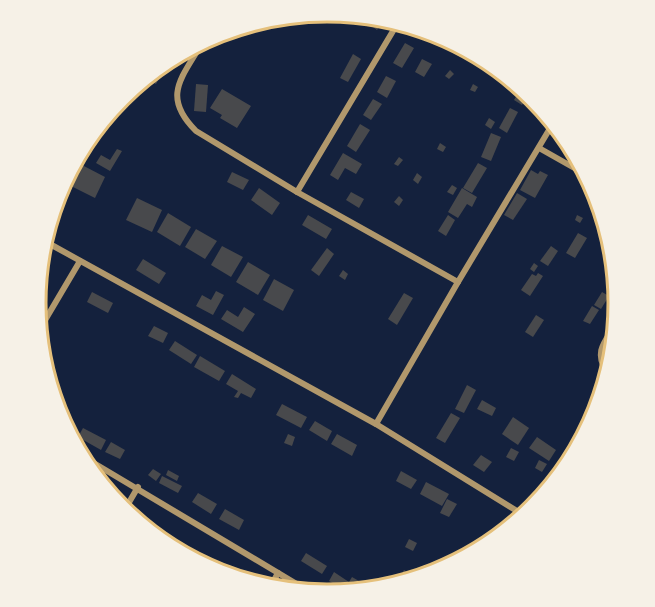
<svg xmlns="http://www.w3.org/2000/svg" width="655" height="607" font-family="'Roboto Condensed',sans-serif">
<rect width="100%" height="100%" fill="#14213d"/>
<!-- building -->
<g fill="#48494c">
<polygon points="371,21 373,21 382,23 377,30 369,24"/>
<polygon points="405,43 414,48 402,68 393,63"/>
<polygon points="353,54 361,59 348,82 340,78"/>
<polygon points="422,59 432,64 424,77 415,72"/>
<polygon points="165,68 156,84 148,80 164,69"/>
<polygon points="450,70 454,74 449,79 445,76"/>
<polygon points="386,76 396,81 387,98 377,92"/>
<polygon points="196,84 208,85 206,112 194,111"/>
<polygon points="473,84 478,87 475,92 470,90"/>
<polygon points="222,89 251,106 237,128 220,118 222,115 210,108"/>
<polygon points="520,90 528,95 522,105 514,100"/>
<polygon points="373,99 382,104 371,120 363,115"/>
<polygon points="510,108 518,112 507,133 499,128"/>
<polygon points="489,118 495,122 491,129 485,125"/>
<polygon points="360,124 370,130 356,152 347,146"/>
<polygon points="491,133 501,137 491,161 481,157"/>
<polygon points="440,143 446,147 443,152 437,149"/>
<polygon points="117,149 122,151 110,171 96,163 101,155 110,160"/>
<polygon points="343,153 362,164 356,174 345,168 338,180 330,175"/>
<polygon points="399,157 403,160 398,166 394,164"/>
<polygon points="478,163 487,168 472,193 463,188"/>
<polygon points="82,165 105,177 95,198 71,186"/>
<polygon points="531,170 538,174 540,171 548,175 535,198 520,190"/>
<polygon points="232,172 249,180 243,190 227,182"/>
<polygon points="417,173 422,177 418,184 413,180"/>
<polygon points="452,185 457,188 453,195 447,192"/>
<polygon points="259,188 280,203 272,215 251,200"/>
<polygon points="462,188 477,197 472,207 467,204 458,218 448,212"/>
<polygon points="351,192 364,199 359,208 346,200"/>
<polygon points="517,193 527,199 513,220 504,215"/>
<polygon points="399,196 403,200 399,206 394,202"/>
<polygon points="137,198 162,210 152,232 126,220"/>
<polygon points="168,213 191,227 180,246 157,232"/>
<polygon points="308,215 332,229 326,239 302,225"/>
<polygon points="448,215 455,220 446,236 438,231"/>
<polygon points="577,215 583,218 580,223 575,220"/>
<polygon points="196,229 217,241 205,259 185,247"/>
<polygon points="578,233 587,238 575,258 566,253"/>
<polygon points="222,246 243,257 231,277 211,265"/>
<polygon points="551,246 558,251 548,266 540,261"/>
<polygon points="327,248 334,254 319,276 311,270"/>
<polygon points="143,259 166,273 159,284 136,270"/>
<polygon points="248,262 270,275 258,295 236,282"/>
<polygon points="534,263 538,266 534,272 530,269"/>
<polygon points="343,270 348,274 345,280 339,276"/>
<polygon points="538,273 543,276 530,296 521,290 532,274 536,276"/>
<polygon points="274,279 294,290 283,311 263,300"/>
<polygon points="216,291 224,295 213,315 196,306 202,295 211,300"/>
<polygon points="92,292 113,303 108,313 87,302"/>
<polygon points="602,292 609,296 601,309 594,305"/>
<polygon points="404,293 413,298 397,325 388,319"/>
<polygon points="592,306 599,310 590,324 583,321"/>
<polygon points="244,307 255,314 243,332 221,319 227,310 238,317"/>
<polygon points="536,315 544,320 533,337 525,332"/>
<polygon points="154,326 168,333 163,343 148,336"/>
<polygon points="175,341 197,355 191,364 169,350"/>
<polygon points="200,356 225,371 219,381 194,367"/>
<polygon points="232,374 256,389 251,398 241,393 238,398 234,397 238,391 226,384"/>
<polygon points="467,385 476,390 464,413 455,409"/>
<polygon points="482,400 496,408 492,416 477,409"/>
<polygon points="282,404 307,417 301,428 276,415"/>
<polygon points="451,413 460,418 445,443 436,438"/>
<polygon points="513,417 529,428 518,445 502,434"/>
<polygon points="315,421 332,431 327,441 309,430"/>
<polygon points="83,428 106,440 101,450 78,437"/>
<polygon points="288,434 295,437 292,446 284,443"/>
<polygon points="337,434 357,445 352,456 331,444"/>
<polygon points="537,437 556,450 549,461 529,448"/>
<polygon points="111,442 125,450 120,459 105,452"/>
<polygon points="511,448 519,452 514,461 506,457"/>
<polygon points="481,455 492,462 484,472 473,465"/>
<polygon points="539,460 547,464 542,472 535,468"/>
<polygon points="153,469 161,474 156,481 148,475"/>
<polygon points="168,470 179,476 177,481 166,475"/>
<polygon points="401,471 417,480 411,489 396,481"/>
<polygon points="162,476 182,486 178,493 159,483"/>
<polygon points="426,482 449,494 442,506 420,494"/>
<polygon points="198,493 217,504 211,514 192,502"/>
<polygon points="447,499 457,504 449,517 440,513"/>
<polygon points="225,509 244,520 239,530 219,519"/>
<polygon points="409,539 417,543 413,551 405,547"/>
<polygon points="306,553 327,566 322,574 301,561"/>
<polygon points="404,570 411,575 408,579 397,581"/>
<polygon points="334,572 349,582 352,577 359,581 354,590 347,591 329,581"/>
</g>
<g fill="none" stroke-linecap="round" stroke-linejoin="round">
<!-- minor -->
<g stroke="#b1986c" stroke-width="6">
<path d="M202,43C182,78 161,96 196,131L297,192L458,282"/>
<polyline points="539,148 585,174"/>
<polyline points="297,192 396,26"/>
<polyline points="48,243 376,424 525,516"/>
<polyline points="41,327 80,261"/>
<path d="M606,371C594,351 605,342 615,325"/>
<polyline points="376,424 458,282 552,125"/>
<polyline points="87,459 310,592"/>
<polyline points="124,511 138,487"/>
<polyline points="272,584 278,573"/>
</g>
</g>
<!-- crop -->
<path d="M0 0H655V607H0ZM46 303a281 281 0 1 1 562 0a281 281 0 1 1-562 0Z" fill="#f6f1e7" fill-rule="evenodd"/>
<path fill="none" stroke="#e5c07b" stroke-width="3" d="M46 303a281 281 0 1 1 562 0a281 281 0 1 1-562 0Z"/>
</svg>
